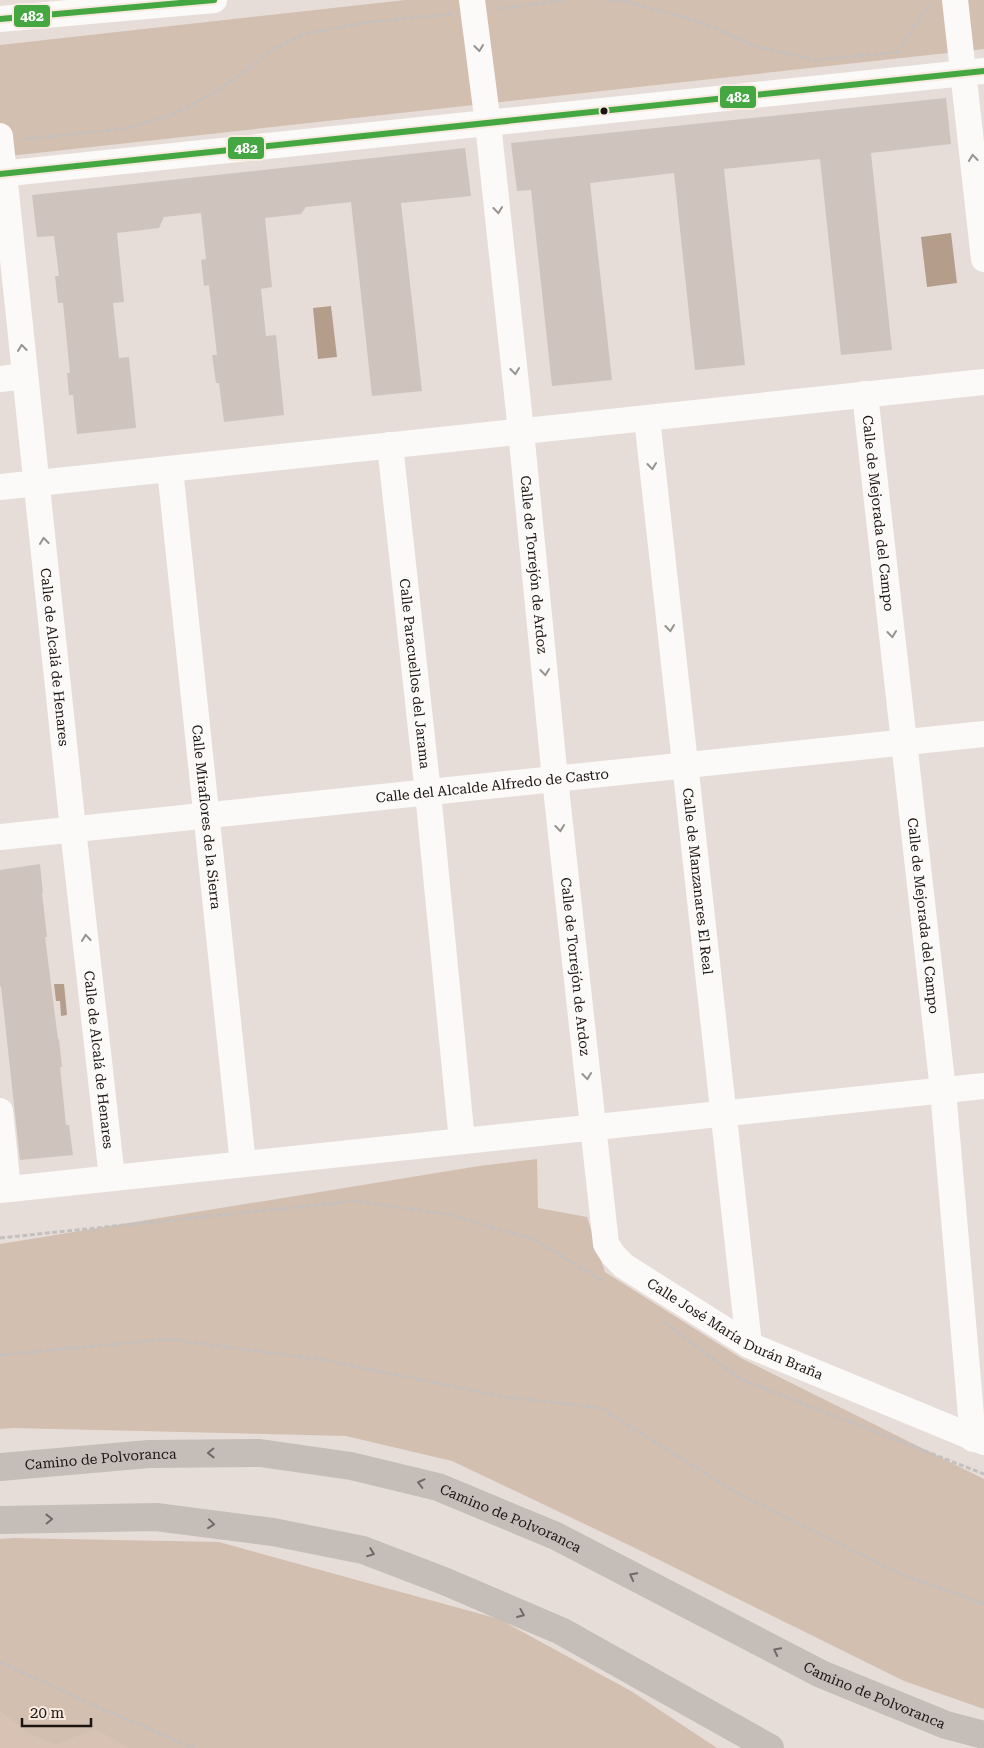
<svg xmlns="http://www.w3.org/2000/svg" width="984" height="1748" font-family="'Roboto Serif',serif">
<rect width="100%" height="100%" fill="#e6ddd8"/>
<!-- green -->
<g fill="#d3bfb0">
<polygon points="405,0 984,0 984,49 0,157 0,45"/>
<polygon points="537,1159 538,1208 587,1217 605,1272 741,1358 984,1479 984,1709 904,1681 633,1547 452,1461 346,1436 13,1428 0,1429 0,1244 479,1166"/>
<polygon points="14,1538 219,1542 499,1619 631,1691 717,1748 0,1748 0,1539"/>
</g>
<!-- forest -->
<polygon fill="#d7c2b3" points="0,1711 28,1733 56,1744 95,1729 129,1748 0,1748"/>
<!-- water -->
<g fill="#b59d8c">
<polygon points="951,233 957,283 927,287 921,237"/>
<polygon points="331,306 337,357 318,359 313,308"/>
<polygon points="54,984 64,984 67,1015 61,1016 60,1001 56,1001"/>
</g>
<!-- building -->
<g fill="#cec4bd">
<polygon points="946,98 951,144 871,153 892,350 841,355 820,159 724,169 745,365 695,370 674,173 590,183 612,380 552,386 531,190 517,191 511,143"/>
<polygon points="465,148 471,196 401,203 422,391 372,396 351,202 306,207 301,214 265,218 272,287 261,289 266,336 276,335 284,415 224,422 219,383 216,383 212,355 217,355 209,285 204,286 201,260 206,259 201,213 164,217 159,228 117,233 124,302 113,303 119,358 129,357 136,428 77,434 73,395 69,395 67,373 70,373 63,303 58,303 55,276 59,276 54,236 37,237 32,195"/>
<polygon points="40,864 43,893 42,893 47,937 45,937 58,1039 59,1039 62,1067 60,1067 66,1125 69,1125 73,1155 20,1160 1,986 0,987 0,870"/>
</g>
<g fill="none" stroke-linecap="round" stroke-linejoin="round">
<!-- path -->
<g stroke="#c3c0bf" stroke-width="3" stroke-dasharray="5 2.5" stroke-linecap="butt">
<polyline points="605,0 623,1 697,21 758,47 816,60 897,52 930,4 931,4"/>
<polyline points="497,9 565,0"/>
<polyline points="24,139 122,129 172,115 208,96 242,74 272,49 304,34 368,22 451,14"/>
<polyline points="0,1238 355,1201 447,1214 535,1240 603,1281"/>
<polyline points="664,1322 740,1379 984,1474"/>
<polyline points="0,1355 168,1339 324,1360 505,1397 601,1408 737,1493 898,1573 984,1604"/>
<polyline points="0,1662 95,1706 194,1748"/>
</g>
<!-- street -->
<g stroke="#fbfaf9" stroke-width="26">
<path id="s1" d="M472,0L488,124L521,431L555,779L606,1244L613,1255L624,1266L749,1345L984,1442"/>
<polyline points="955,0 984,259"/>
<polyline points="0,19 214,0"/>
<path id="s2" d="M0,136L73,829L112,1178"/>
<polyline points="0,174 984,71"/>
<polyline points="0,379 25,376"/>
<path id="s3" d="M865,394L943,1090L973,1439"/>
<path id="s4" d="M647,418L749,1345"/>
<path id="s5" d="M390,445L428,793L462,1141"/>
<path id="s6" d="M170,469L243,1164"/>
<polyline points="0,487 984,382"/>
<path id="s7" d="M0,837L984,734"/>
<polyline points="0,1111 8,1189"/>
<polyline points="0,1190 984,1086"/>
</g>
<!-- highway -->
<g stroke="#c4bdb8" stroke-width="28">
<path id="s8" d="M0,1467L149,1454L260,1453L351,1466L438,1487L556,1536L821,1674L946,1725L984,1735"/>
<polyline points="0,1520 156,1517 273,1532 363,1550 444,1581 561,1631 770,1748"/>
</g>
<!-- bus-1 casing -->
<g stroke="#f9eadf" stroke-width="10">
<g id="bus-1">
<polyline points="0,19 214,0"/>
<polyline points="0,174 984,71"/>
</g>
</g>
<!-- bus-1 -->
<use href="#bus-1" stroke="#45a742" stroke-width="6"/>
</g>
<!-- one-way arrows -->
<defs><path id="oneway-chevron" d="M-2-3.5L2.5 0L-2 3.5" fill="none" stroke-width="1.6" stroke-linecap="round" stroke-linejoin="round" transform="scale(1.25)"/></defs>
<g stroke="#969391">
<use href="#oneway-chevron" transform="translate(479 48) rotate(83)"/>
<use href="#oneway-chevron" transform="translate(973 158) rotate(-96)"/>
<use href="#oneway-chevron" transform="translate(498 210) rotate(84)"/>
<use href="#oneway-chevron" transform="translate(22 348) rotate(-96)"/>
<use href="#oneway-chevron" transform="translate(515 371) rotate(84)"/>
<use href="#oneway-chevron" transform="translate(652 466) rotate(84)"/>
<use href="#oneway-chevron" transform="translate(44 541) rotate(-96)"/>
<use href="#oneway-chevron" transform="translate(670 628) rotate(84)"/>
<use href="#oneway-chevron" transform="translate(892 634) rotate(84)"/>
<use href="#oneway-chevron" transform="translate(545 672) rotate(84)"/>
<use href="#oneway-chevron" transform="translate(560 828) rotate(84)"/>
<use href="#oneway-chevron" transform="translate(86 938) rotate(-96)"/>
<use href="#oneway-chevron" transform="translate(587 1076) rotate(84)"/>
</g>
<g stroke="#706965">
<use href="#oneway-chevron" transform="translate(211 1453) rotate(179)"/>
<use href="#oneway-chevron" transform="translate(421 1483) rotate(-166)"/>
<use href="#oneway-chevron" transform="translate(49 1519) rotate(-1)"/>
<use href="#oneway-chevron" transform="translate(211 1524) rotate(7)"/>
<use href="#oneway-chevron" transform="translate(371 1553) rotate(21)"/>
<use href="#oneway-chevron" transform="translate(633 1576) rotate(-152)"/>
<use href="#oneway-chevron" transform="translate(521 1614) rotate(23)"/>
<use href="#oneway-chevron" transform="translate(777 1651) rotate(-153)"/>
</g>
<!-- markers -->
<circle fill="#1b1512" stroke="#f9eadf" stroke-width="2" cx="604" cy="111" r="4.5"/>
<g text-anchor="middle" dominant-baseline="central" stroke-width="5" stroke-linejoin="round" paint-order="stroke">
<!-- street labels -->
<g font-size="14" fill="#1b1512" stroke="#f9eadf">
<text stroke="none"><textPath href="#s3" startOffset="120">Calle de Mejorada del Campo</textPath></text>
<text stroke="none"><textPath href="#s1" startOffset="568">Calle de Torrejón de Ardoz</textPath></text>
<text stroke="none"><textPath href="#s2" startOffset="524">Calle de Alcalá de Henares</textPath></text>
<text stroke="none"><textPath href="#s5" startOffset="230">Calle Paracuellos del Jarama</textPath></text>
<text stroke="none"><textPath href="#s7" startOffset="495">Calle del Alcalde Alfredo de Castro</textPath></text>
<text stroke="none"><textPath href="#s6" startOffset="350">Calle Miraflores de la Sierra</textPath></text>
<text stroke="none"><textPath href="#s4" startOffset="466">Calle de Manzanares El Real</textPath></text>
<text stroke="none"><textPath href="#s3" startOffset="525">Calle de Mejorada del Campo</textPath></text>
<text stroke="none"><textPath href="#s1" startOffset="972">Calle de Torrejón de Ardoz</textPath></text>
<text stroke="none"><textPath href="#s2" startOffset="929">Calle de Alcalá de Henares</textPath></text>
<text stroke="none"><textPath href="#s1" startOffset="1408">Calle José María Durán Braña</textPath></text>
<text stroke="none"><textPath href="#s8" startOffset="101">Camino de Polvoranca</textPath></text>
<text stroke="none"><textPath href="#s8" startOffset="521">Camino de Polvoranca</textPath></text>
<text stroke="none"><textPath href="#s8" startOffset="926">Camino de Polvoranca</textPath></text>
</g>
</g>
<g stroke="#f9eadf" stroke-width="2">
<rect x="13" y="4" width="38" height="24" rx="5" fill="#45a742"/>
<rect x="719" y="85" width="38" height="24" rx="5" fill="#45a742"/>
<rect x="227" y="136" width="38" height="24" rx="5" fill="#45a742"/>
</g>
<g font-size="14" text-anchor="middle" font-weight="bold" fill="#fff">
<text x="32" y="21">482</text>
<text x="738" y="102">482</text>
<text x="246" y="153">482</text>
</g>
<!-- scale -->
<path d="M22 1718v8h69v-8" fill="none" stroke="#1b1512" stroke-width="2.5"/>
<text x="30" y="1718" font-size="15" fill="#1b1512" stroke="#f9eadf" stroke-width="4" paint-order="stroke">20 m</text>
</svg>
